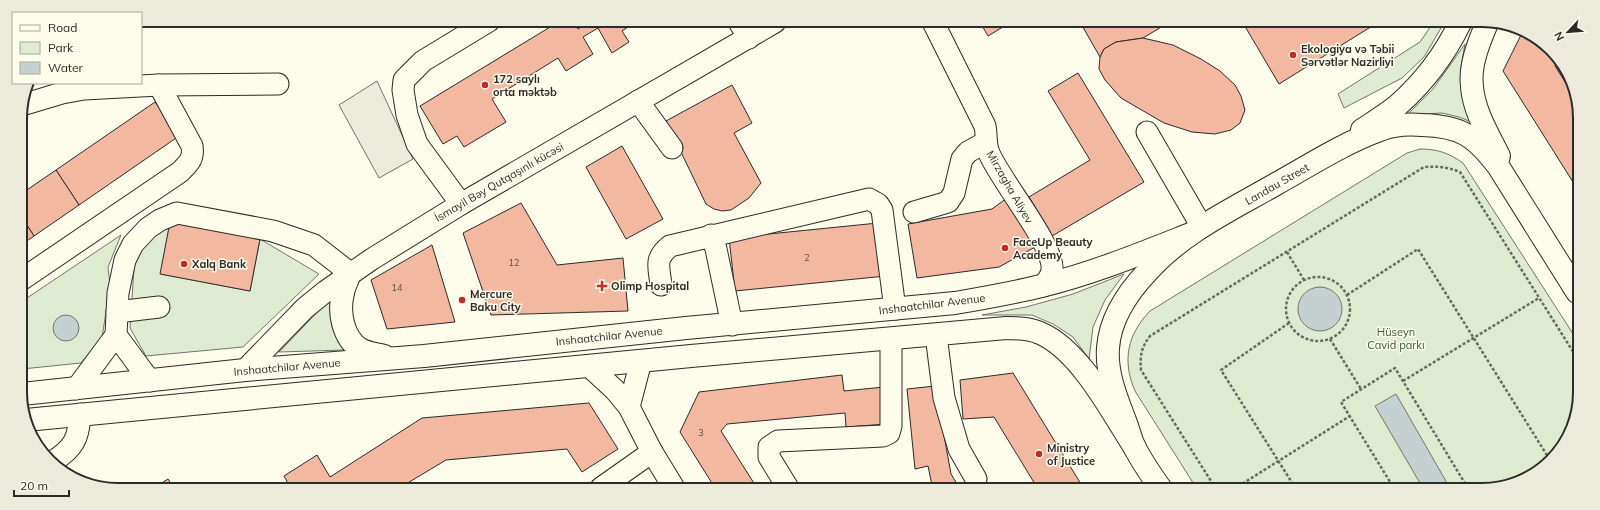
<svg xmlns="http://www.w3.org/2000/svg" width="1600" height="510" font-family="Mulish,sans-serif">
<rect width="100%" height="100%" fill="#fdfbea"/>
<!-- green -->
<g fill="#deebd1" stroke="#74746e">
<polygon points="1433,23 1444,23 1424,57 1402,78 1344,108 1338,94 1420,42"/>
<polygon points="1465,44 1461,67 1474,123 1459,117 1442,113 1407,115 1433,89"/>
<path d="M1420,149C1437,149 1449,153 1463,163L1577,340V417L1563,447L1542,470L1488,490L1197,489L1135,391C1122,361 1127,335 1150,311L1407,153Z"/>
<polygon points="170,222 161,274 250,291 260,239 319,274 243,347 146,356 130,328 135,253"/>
<polygon points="121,235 108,267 110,285 102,338 81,363 22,369 21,302"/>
<polygon points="1124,274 1105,300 1093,327 1089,359 1073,337 1053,324 1032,315 982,315 1026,307 1073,294"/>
<path d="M331,298C329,323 331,329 344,350L279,352Z"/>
</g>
<!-- parking -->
<polygon fill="#eceadb" stroke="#74746e" points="377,81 413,159 379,178 339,105"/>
<!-- water -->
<g fill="#c7d0d0" stroke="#74746e">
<circle cx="1320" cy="309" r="22"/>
<circle cx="66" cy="328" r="13"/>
<polygon points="1396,394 1451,490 1424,490 1375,406"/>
</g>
<!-- building -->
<g fill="#f2b8a0" stroke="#2b2b2b">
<polygon points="560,21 573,21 578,29 591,21 637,21 622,31 629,42 612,53 598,28 583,37 593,54 566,71 558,58 492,99 506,122 464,147 457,136 443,144 420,106"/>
<polygon points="980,22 1011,22 988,36"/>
<polygon points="1080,22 1168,23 1143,38 1116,42 1104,49 1100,57"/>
<polygon points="1243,23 1284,23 1287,27 1293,23 1377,23 1279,84"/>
<polygon points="1522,33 1555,53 1558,59 1555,66 1578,102 1578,190 1503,71"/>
<polygon points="1143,38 1173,45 1201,59 1220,71 1235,85 1241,96 1245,110 1240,123 1231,130 1215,134 1192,132 1164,123 1121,98 1105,80 1099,69 1100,57 1104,49 1116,42"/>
<polygon points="1078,73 1144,182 1052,236 1029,197 1090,160 1048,91"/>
<polygon points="732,85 752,123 734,133 761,183 749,198 731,210 722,211 714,209 706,204 666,121"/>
<polygon points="155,102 179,136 79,205 56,170"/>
<polygon points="622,146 663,219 626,239 586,167"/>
<polygon points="56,170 79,205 34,236 21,216 21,194"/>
<polygon points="1007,198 1037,246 999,267 917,278 908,224 992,209"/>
<polygon points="521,203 557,265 623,258 628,311 491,315 463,233"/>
<polygon points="21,216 34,236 21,245"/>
<polygon points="170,222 260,239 250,291 160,274"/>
<polygon points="878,223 886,276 735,291 729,238"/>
<polygon points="432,245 455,322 387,329 371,280"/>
<polygon points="1013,373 1084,489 1038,489 994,417 963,419 960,380"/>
<polygon points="842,375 844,391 884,387 887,424 846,427 845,413 727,424 721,431 757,488 715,488 680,432 699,392"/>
<polygon points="935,386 951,474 960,489 934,489 932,485 928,466 915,469 907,389"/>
<polygon points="589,403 618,449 582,472 567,449 446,460 401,487 290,487 284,476 317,455 330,477 422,418"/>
<polygon points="168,479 173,487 155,487"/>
</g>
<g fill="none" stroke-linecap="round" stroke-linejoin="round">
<!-- minor casing -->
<g stroke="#2b2b2b" stroke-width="23">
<g id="minor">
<polyline points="739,22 749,38"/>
<path d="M933,22L985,126C987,135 985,144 989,153C1000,180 1055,246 1052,270C1051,277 1047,281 1043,286"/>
<polyline points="638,101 672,148"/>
<polyline points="22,105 62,93 84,89 159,85 278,84"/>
<polyline points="1147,132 1202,227"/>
<polyline points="461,204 417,144 407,115 403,90 404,80 423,61 489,21"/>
<polyline points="914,212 948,202 954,193 962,159 968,152 986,142"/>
<polyline points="711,235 716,249 732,325"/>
<path d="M21,280L180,172C189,163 194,159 192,146L159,85"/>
<path d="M661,285C659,266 654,259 670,246L869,199L878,204L882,210L895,309"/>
<polyline points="117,312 159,307"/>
<polyline points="116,335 118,293 125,260 133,244 148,228 160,220 177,213 273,231 314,245 350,273"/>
<polyline points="936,335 944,398 959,449 976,479"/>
<polyline points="589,366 615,390 629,407 652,452 674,488"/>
<polyline points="245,370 305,308 326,291 372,259 461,204 775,22"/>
<polyline points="76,389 116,335 150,381"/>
<polyline points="629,407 641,361"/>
<path d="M52,462C73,449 79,439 80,414"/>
<polyline points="601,488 652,452"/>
<polyline points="788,488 769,457 769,447 778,441 883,436 889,433 891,426 891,339"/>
</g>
</g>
<!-- major casing -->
<g stroke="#2b2b2b" stroke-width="24">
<g id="major">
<path d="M1487,23C1479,42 1469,66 1472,87C1474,111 1488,134 1499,156"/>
<path d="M1362,130C1374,122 1387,114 1398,105C1424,82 1445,54 1460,23"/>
<path d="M350,273C348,280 344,286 343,293C338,312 343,338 360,349C367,353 376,354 384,356"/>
<path d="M22,394L245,370L424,356L686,328L955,303C984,298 1013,293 1041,286C1091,274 1140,254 1188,235"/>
<path d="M26,420L691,356L1006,328C1017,328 1029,328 1040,333C1080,350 1111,411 1135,448"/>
<path d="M1161,489C1152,476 1142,462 1135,448C1131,440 1129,431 1126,423C1117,399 1106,374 1108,348C1110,319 1128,292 1148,271C1183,232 1231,210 1276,184C1310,165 1344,143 1380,130C1392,125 1409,124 1422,125C1461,126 1475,136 1498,166L1577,292"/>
</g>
</g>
<!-- path -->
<g stroke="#6a6964" stroke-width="2.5" stroke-dasharray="3 2" stroke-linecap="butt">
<polyline points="1287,252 1304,280"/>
<circle cx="1318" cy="309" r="32"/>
<polyline points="1347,295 1418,249 1550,460"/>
<polyline points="1289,323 1221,370 1296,489"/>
<polyline points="1330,339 1361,389"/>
<polyline points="1403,381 1539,298"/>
<path d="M1216,489L1141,370C1140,355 1141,348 1150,336L1424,167C1437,166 1448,167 1460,172L1577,358"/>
<polyline points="1234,489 1350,416"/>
<polyline points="1395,490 1341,402 1395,368 1469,490"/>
</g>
<!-- minor -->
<use href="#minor" stroke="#fdfbea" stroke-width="21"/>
<!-- major -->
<use href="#major" stroke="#fdfbea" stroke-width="22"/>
</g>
<!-- markers -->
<g fill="#c62828" stroke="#fdfbea" stroke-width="1.5">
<circle cx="1293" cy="55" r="4"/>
<circle cx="485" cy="85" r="4"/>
<circle cx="1005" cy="248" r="4"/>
<circle cx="184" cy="264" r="4"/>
<path d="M600 280h4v4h4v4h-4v4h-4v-4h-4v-4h4z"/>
<circle cx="462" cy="300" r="4"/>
<circle cx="1039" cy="454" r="4"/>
</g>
<g text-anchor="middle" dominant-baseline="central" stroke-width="3" stroke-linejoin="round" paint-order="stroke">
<!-- number labels -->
<g font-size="9" fill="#5d4e48">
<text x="807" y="257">2</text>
<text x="514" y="262">12</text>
<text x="397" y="287">14</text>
<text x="701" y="432">3</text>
</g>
<!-- poi labels -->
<g font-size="11" font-weight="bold" fill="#2b2b2b" stroke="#fdfbea" text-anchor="start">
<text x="1301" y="49">Ekologiya və Təbii<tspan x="1301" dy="13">Sərvətlər Nazirliyi</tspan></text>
<text x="493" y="79">172 saylı<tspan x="493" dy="13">orta məktəb</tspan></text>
<text x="1013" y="242">FaceUp Beauty<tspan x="1013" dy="13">Academy</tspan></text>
<text x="192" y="264">Xalq Bank</text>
<text x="611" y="286">Olimp Hospital</text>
<text x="470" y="294">Mercure<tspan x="470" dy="13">Baku City</tspan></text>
<text x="1047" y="448">Ministry<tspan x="1047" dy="13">of Justice</tspan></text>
</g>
<!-- street labels -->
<g font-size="11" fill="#2b2b2b" stroke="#fdfbea">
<text transform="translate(499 182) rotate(-30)">İsmayil Bəy Qutqaşınlı kücəsi</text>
<text transform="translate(1277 184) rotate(-30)">Landau Street</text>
<text transform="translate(1010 187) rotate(60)">Mirzagha Aliyev</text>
<text transform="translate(932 304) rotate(-7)">Inshaatchilar Avenue</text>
<text transform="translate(609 336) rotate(-6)">Inshaatchilar Avenue</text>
<text transform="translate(287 367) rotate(-5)">Inshaatchilar Avenue</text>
</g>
<!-- park labels -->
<g font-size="11" fill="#34623c" stroke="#fdfbea">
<text x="1396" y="332">Hüseyn<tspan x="1396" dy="13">Cavid parkı</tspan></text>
</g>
</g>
<!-- crop -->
<path d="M0 0H1600V510H0ZM118 27H1482A91 91 0 0 1 1573 118V392A91 91 0 0 1 1482 483H118A91 91 0 0 1 27 392V118A91 91 0 0 1 118 27Z" fill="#eceadb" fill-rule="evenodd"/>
<path fill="none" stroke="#2b2b2b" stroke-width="2" d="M118 27H1482A91 91 0 0 1 1573 118V392A91 91 0 0 1 1482 483H118A91 91 0 0 1 27 392V118A91 91 0 0 1 118 27Z"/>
<!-- legend -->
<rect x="12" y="12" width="130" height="72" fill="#fdfbea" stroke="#a9a89e"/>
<rect x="20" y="25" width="20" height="6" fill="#fdfbea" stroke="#a9a89e"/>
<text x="48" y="32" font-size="12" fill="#2b2b2b">Road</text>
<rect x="20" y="42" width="20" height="12" fill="#deebd1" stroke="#a9a89e"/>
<text x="48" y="52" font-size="12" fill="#2b2b2b">Park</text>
<rect x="20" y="62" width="20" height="12" fill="#c7d0d0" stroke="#a9a89e"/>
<text x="48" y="72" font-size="12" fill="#2b2b2b">Water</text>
<!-- north arrow -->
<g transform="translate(1568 32) rotate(244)" stroke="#fdfbea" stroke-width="3" paint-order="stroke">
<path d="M0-3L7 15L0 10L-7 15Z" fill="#2b2b2b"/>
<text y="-6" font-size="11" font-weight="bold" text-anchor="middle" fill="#2b2b2b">N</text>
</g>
<!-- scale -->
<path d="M14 490v6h55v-6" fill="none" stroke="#2b2b2b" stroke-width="2"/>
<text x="20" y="490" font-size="12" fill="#2b2b2b" stroke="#fdfbea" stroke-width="3" paint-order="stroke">20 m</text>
</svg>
